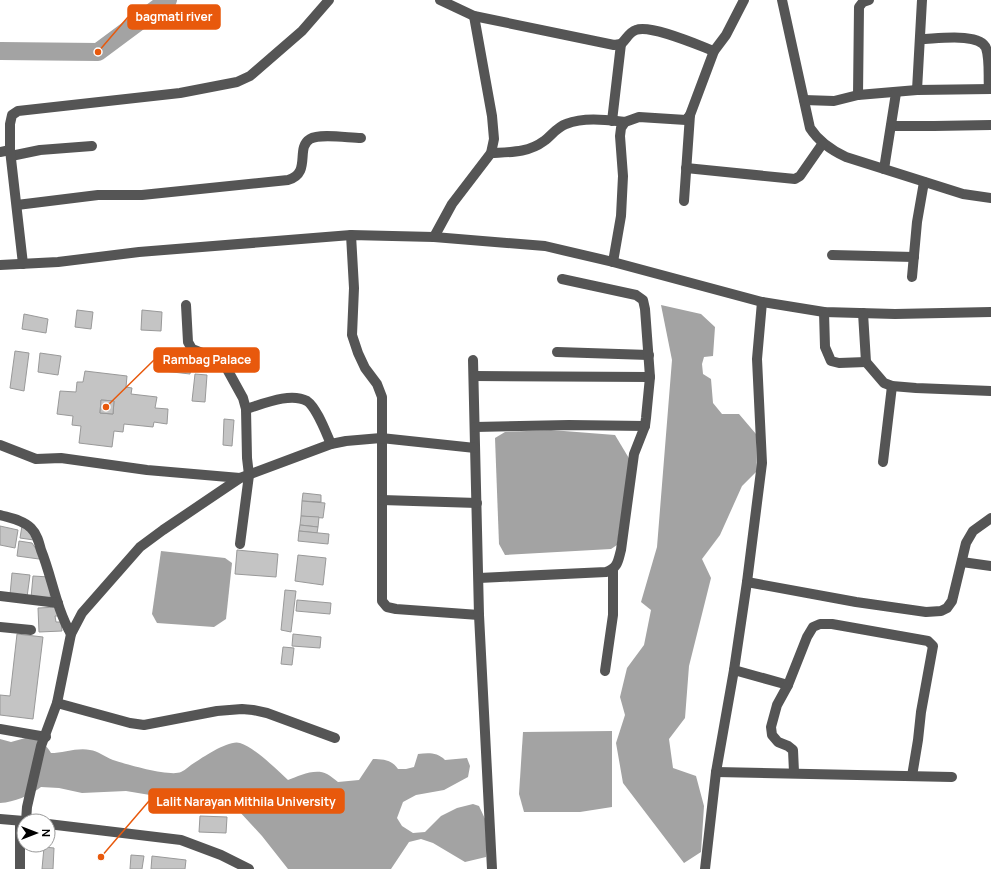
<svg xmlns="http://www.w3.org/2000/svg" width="991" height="869" font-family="Manrope,sans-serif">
<rect width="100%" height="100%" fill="#fff"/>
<!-- water -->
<g fill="#a3a3a3">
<polygon points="661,305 701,314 715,327 713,356 704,357 702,364 703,374 711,379 713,403 722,414 739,414 756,434 757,471 742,486 720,535 702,559 711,578 689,666 685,718 669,739 673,768 696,776 704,806 701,852 684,863 623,783 616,743 625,715 620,697 627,668 644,645 651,610 641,602 657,547 672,360"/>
<polygon points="551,430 615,435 630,460 617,545 611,549 505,555 499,544 495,438 505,432"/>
<polygon points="161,551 225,558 232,563 226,619 214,627 157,623 152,614"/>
<polygon points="612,731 612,807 580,812 524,812 519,794 523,732"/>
<path d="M29,737C40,740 45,743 51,753C62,753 79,747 90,750C98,751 105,757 113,760C125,764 170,777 181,772C186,770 190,765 194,763C203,757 230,739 240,743C255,748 276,769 288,780C299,776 315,768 327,774C331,776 334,779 338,782L359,780L373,759C383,759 392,760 398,769H406L414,767L418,754C428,753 437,752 445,760L467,758L470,766L468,777L444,790L416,795L403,802L397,818L402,826L413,833L425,832L441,816L457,808L473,804L479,806L486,821L487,837L486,857L465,862L433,843L421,839L409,842L391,869H288L262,836L238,810L214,804L186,801L126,791L82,793L59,788L41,787C29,796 15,802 0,803V739L11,742Z"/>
</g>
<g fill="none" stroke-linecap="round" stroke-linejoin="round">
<!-- river -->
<polyline stroke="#a3a3a3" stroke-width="18" points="0,51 98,52 168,0"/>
</g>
<!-- building -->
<g fill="#c4c4c4" stroke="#999" fill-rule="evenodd">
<polygon points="77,310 93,312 91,329 75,327"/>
<polygon points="142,310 162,312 161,331 141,330"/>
<polygon points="24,314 48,319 46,333 22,329"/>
<polygon points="15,351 29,353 24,391 10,388"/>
<polygon points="40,353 61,356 58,375 38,372"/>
<polygon points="156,357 192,360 190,374 155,370"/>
<path d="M85,371L127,376L126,387L132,388L131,394L157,397L155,408L168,409L167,424L154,422L153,427L124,424L123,432L114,431L112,447L79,443L81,426L72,425L73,416L57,414L60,391L76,392L77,382H83ZM101,400L114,401L113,414L100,413Z"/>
<polygon points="195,374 207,375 205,402 192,401"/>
<polygon points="101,400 114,401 113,414 100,413"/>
<polygon points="224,419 234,420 232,446 223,445"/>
<polygon points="303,493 321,495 321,502 302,501"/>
<polygon points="302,501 325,503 323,518 301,516"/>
<polygon points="301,516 319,517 318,527 300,525"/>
<polygon points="300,525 318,527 317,533 299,531"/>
<polygon points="0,526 18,530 15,548 0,545"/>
<polygon points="22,526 35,538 34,540 20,538"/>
<polygon points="299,531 329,534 328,544 298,541"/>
<polygon points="19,541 32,543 40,555 39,559 17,556"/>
<polygon points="237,550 278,554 276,577 235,574"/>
<polygon points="298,555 326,558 323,585 295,581"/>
<polygon points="12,573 30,575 27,597 10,595"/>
<polygon points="33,576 49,577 51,583 50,600 31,598"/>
<polygon points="285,590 296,591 291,632 281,630"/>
<polygon points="297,600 331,603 330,614 296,611"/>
<polygon points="58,607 59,616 55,616 56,622 61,622 62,631 39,632 38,608"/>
<polygon points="17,634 43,637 33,719 0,715 0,695 10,696"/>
<polygon points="293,634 321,637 320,648 292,646"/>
<polygon points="283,647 294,648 292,665 281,664"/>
<polygon points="200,816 227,817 226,833 199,832"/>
<polygon points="44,847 54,848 53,869 42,869"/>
<polygon points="131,855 144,856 142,869 130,869"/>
<polygon points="152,856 186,860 185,869 151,869"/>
</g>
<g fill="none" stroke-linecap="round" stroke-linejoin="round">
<!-- minor -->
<g stroke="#555" stroke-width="10">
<path d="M440,0L474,16L614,45L621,44C626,40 629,32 636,30C650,24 698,45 714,51"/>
<path d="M782,0L810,128C819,142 831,150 846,157L963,194L991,198"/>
<path d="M921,39C935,39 980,32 986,48C990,60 988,76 989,89"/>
<polyline points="917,90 922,0"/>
<polyline points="858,95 859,7 863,2 869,0"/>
<polyline points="804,100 834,101 858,95 917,90 991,89"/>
<polyline points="612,121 621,44"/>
<polyline points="891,126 934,126 991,125"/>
<polyline points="0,152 10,150"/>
<path d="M491,153C510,152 528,153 544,141C551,136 557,127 566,124C585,117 606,120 625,122"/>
<polyline points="11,156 40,150 92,146"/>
<polyline points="686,168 795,179 800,176 823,143"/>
<polyline points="884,169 896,93"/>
<polyline points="684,201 690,115"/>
<path d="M17,205L98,195H142L288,180C312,173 295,148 310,139C320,133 349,138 361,138"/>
<polyline points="351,235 354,288 352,335 358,353 365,368 377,384 382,397 382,601 387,607 396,609 479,615"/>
<polyline points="434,237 452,204 491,153 494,139 492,116 474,16"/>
<polyline points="832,255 914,257"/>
<polyline points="613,262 621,216 623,176 620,136 621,128 625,122 639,117 686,120 690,115 714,51 726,35 744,0"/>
<polyline points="23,264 10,150 10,124 12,115 18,111 180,93 237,82 250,76 302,31 329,0"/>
<polyline points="0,265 58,262 139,252 351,235 434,237 545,246 613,262 762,302 824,312 895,314 991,312"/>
<polyline points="912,277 917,222 924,182"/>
<polyline points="186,305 188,342 192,349 222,361 227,369 243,398 246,409 247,458 249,475 240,544"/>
<polyline points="824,312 825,347 831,361 839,363 866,362"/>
<polyline points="863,313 866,362 884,383 892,386 916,388 991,391"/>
<polyline points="557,352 649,355"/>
<polyline points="473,360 479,615 492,869"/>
<polyline points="474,376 650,377"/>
<path d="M246,409C263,404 290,392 307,401C317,408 326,433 331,444"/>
<polyline points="475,427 569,425 645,426"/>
<polyline points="0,445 36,459 61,458 147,470 240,478"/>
<polyline points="883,462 892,386"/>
<polyline points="382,500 477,503"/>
<path d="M0,515C10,518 23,520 31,528C37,534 39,542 41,550C52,577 56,608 71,634"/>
<polyline points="962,562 991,566"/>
<path d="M479,578L606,572C618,568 618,561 621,550L634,454L645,426L646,418L650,377L645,309L643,300L636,295L562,279"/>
<polyline points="747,582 856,602 926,612 941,611 947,608 952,601 966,543 973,531 991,518"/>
<polyline points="0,596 58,603"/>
<polyline points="0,627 31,630"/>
<polyline points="734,670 788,685"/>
<polyline points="605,671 613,615 613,569"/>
<polyline points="57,703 130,723 144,725 217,711 242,709 253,710 267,713 335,738"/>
<polyline points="0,729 46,737"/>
<polyline points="716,772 952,777"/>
<polyline points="794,772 793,750 788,746 778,742 772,735 771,727 777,705 788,685 807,637 813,627 820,624 832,624 928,641 933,646 921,712 918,740 912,776"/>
<polyline points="0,819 24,821"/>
<polyline points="26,821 27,807 41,746 57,703 71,634 82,613 140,547 163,530 240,478 331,444 346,441 381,438 475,448"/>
<polyline points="48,824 181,840 221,855 249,869"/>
<polyline points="20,869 20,821"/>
<polyline points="705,869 716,772 734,670 747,582 762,463 757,359 762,302"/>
</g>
</g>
<!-- callouts -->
<path fill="none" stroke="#e8590c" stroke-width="1.5" d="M98 52L128 17M106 407L154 360M101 857L149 801"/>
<g fill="#e8590c" stroke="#fff" stroke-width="1.5">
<circle cx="98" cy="52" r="4"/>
<circle cx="106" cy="407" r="4"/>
<circle cx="101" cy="857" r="4"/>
</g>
<g fill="#e8590c" stroke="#e8590c" stroke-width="1.5">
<rect x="128" y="5" width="92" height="24" rx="4"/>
<rect x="154" y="348" width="105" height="24" rx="4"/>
<rect x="149" y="789" width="195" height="24" rx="4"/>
</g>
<g font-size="12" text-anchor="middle" font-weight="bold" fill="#fff">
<text x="174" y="21">bagmati river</text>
<text x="207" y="364">Rambag Palace</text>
<text x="246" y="806">Lalit Narayan Mithila University</text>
</g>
<!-- north arrow -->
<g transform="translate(36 833) rotate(90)"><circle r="19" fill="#ffffff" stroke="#999999"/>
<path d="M0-3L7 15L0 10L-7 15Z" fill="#000000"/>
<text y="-6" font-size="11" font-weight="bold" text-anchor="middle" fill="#000000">N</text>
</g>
</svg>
